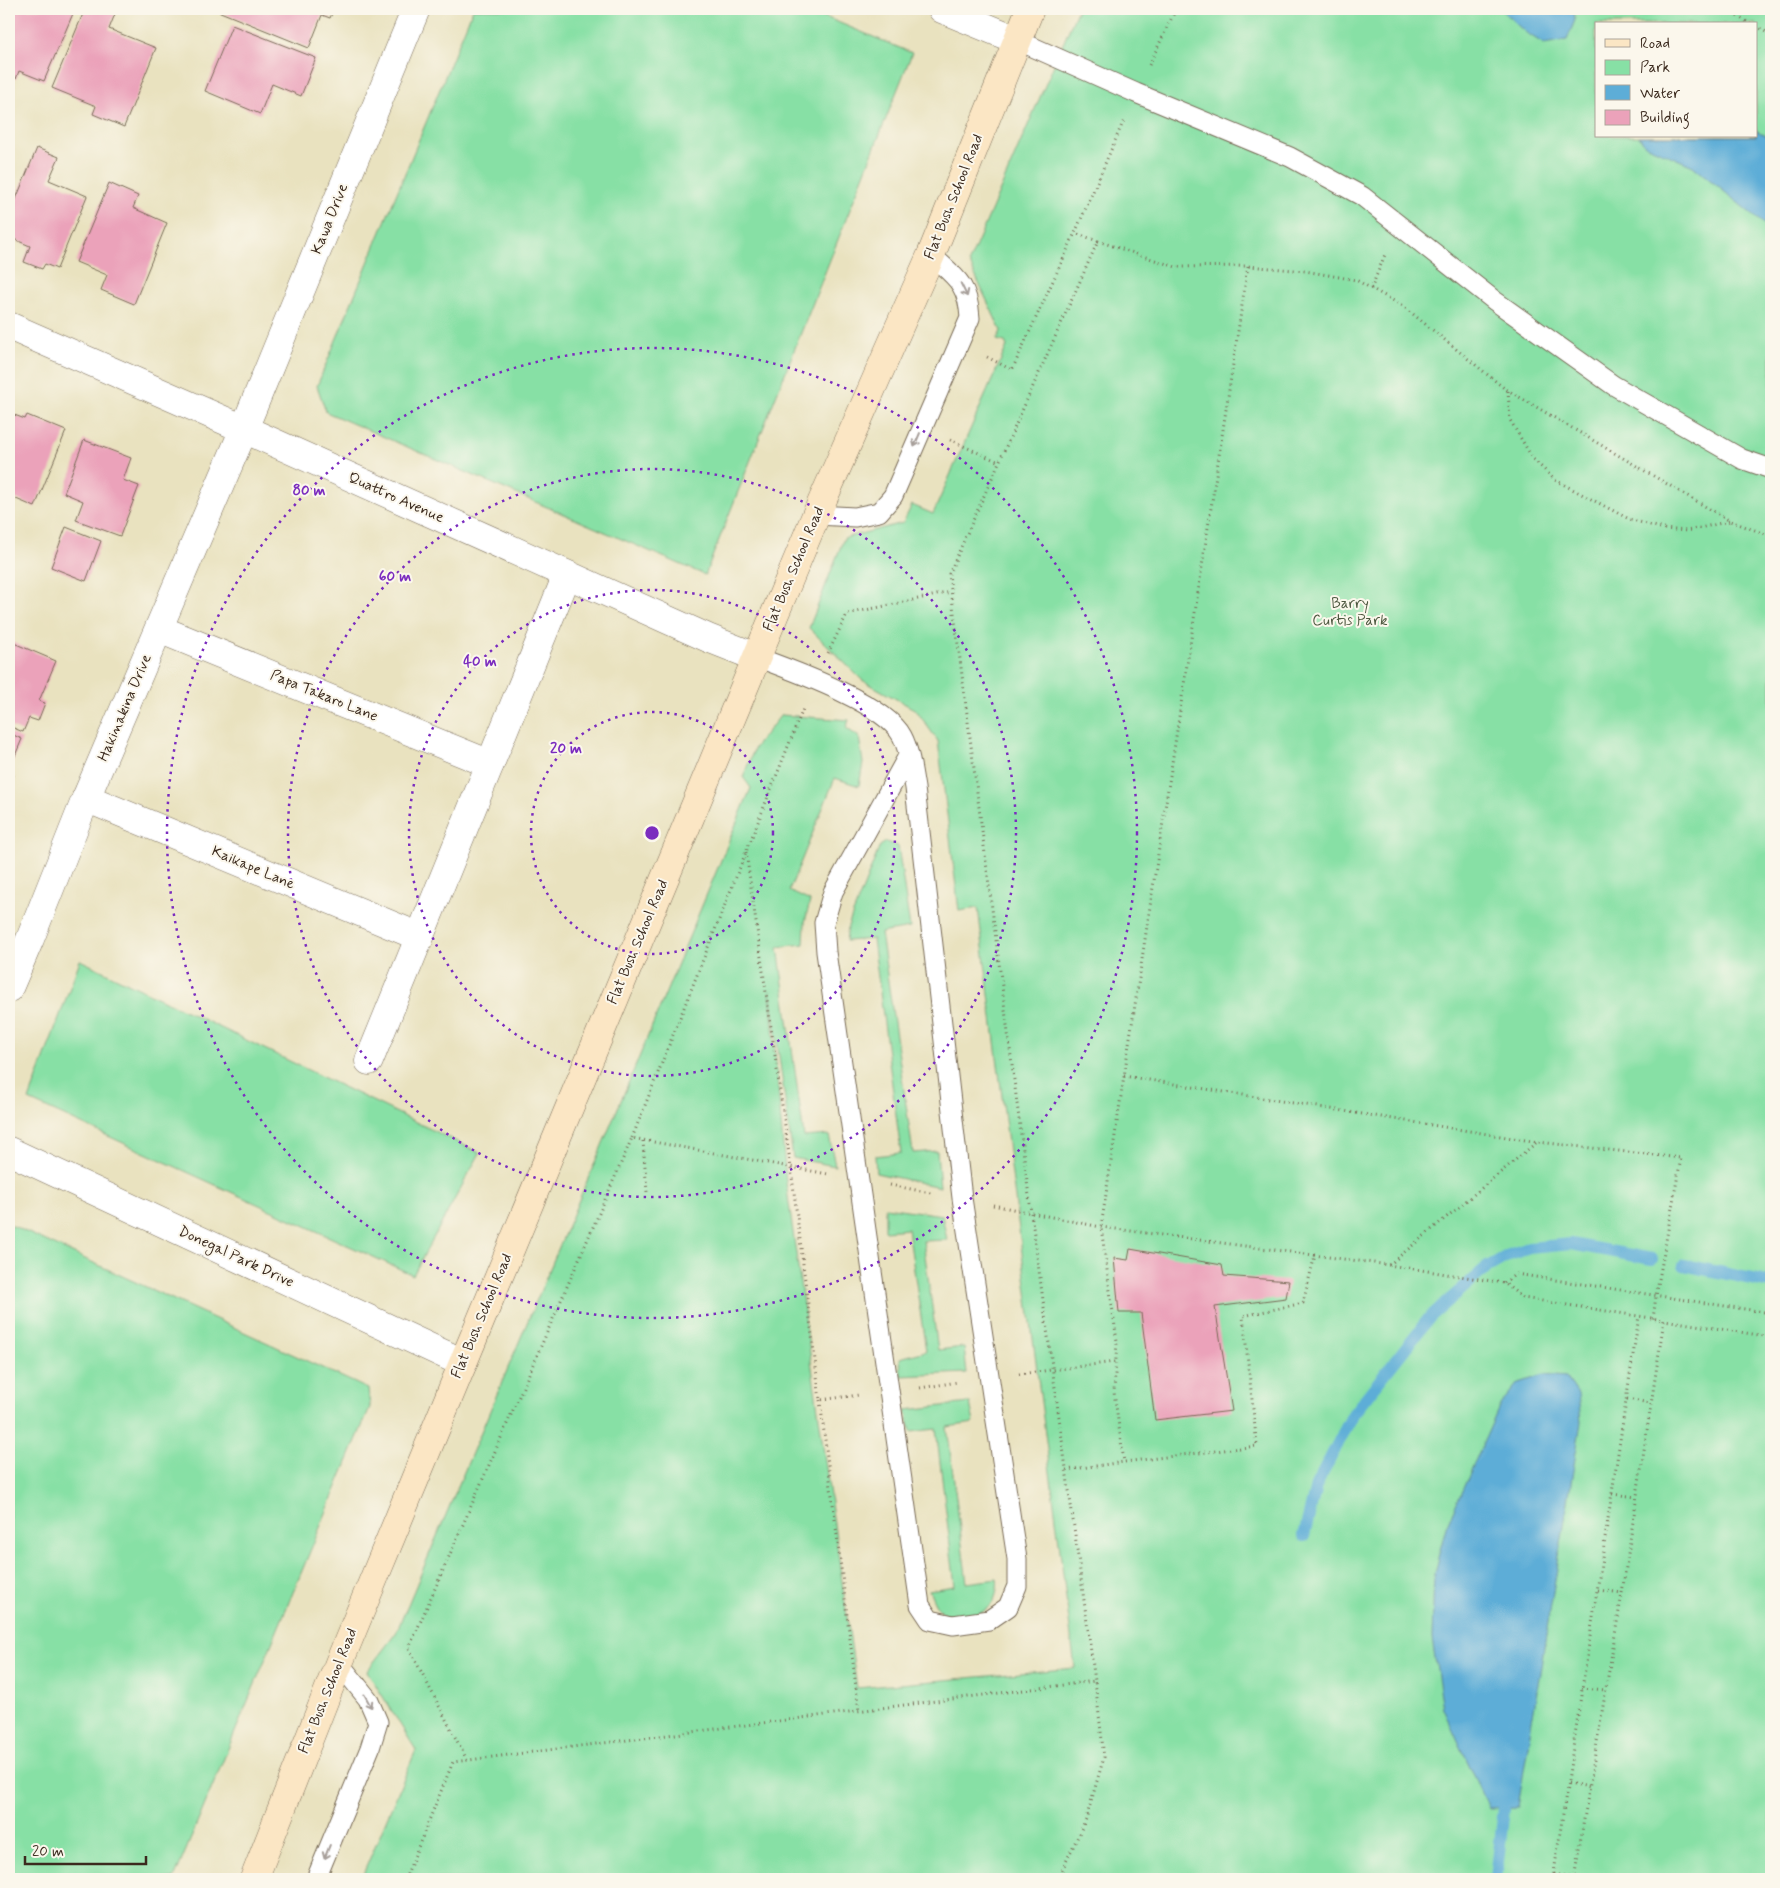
<svg xmlns="http://www.w3.org/2000/svg" width="1780" height="1888" font-family="Mynerve,sans-serif">
<rect width="100%" height="100%" fill="#fbf7ec"/>
<filter id="ink" filterUnits="userSpaceOnUse"><feTurbulence type="fractalNoise" baseFrequency=".02" numOctaves="2"/><feDisplacementMap in="SourceGraphic" scale="10" xChannelSelector="R" yChannelSelector="G"/><feConvolveMatrix kernelMatrix="1 2 1 2 8 2 1 2 1" color-interpolation-filters="sRGB"/></filter>
<filter id="wash" filterUnits="userSpaceOnUse"><feTurbulence type="fractalNoise" baseFrequency=".0096" numOctaves="4" result="noise"/><feDisplacementMap in="SourceGraphic" scale="20" xChannelSelector="R" yChannelSelector="G"/><feGaussianBlur stdDeviation="1.12" result="paint"/><feColorMatrix in="noise" values="0 0 0 0 0 0 0 0 0 0 0 0 0 0 0 0 0 1.4 0 .05"/><feComposite in="paint" operator="in"/></filter>
<g filter="url(#wash)">
<rect width="100%" height="100%" fill="#e9e2bf"/>
<!-- green -->
<g fill="#87e0a5" stroke="#618562" fill-rule="evenodd">
<polygon points="473,9 806,9 912,53 705,575 326,412 317,386"/>
<path d="M1078,9H1771V1879H361L416,1750L367,1671L396,1633L628,1084L751,788L743,777L755,747L781,715L849,720L846,728L859,737L863,763L859,786L835,778L789,891L810,901L805,922L804,944L778,947L804,1137L829,1135L835,1166L793,1158L770,991L786,1182L857,1688L1075,1668L978,908L959,911L938,741L916,710L862,680L809,628L844,538L903,523L912,505L933,514L1007,346L1005,342L997,340L1001,331L969,262ZM1596,24H1756V136H1596Z"/>
<polygon points="886,842 898,846 910,928 881,933 913,1153 937,1151 940,1187 876,1173 875,1156 901,1153 873,939 846,941 848,926 880,846"/>
<polygon points="80,960 480,1153 413,1275 29,1100"/>
<polygon points="885,1207 942,1215 947,1240 923,1241 938,1350 964,1347 967,1373 901,1376 900,1358 926,1351 908,1229 885,1231"/>
<polygon points="9,1224 368,1389 370,1407 174,1879 9,1879"/>
<path d="M970,1403L974,1423L947,1427L967,1583L997,1579C999,1590 994,1608 982,1612C971,1617 946,1618 938,1608C934,1603 932,1596 929,1590L955,1586L936,1429L911,1432L906,1410Z"/>
</g>
<!-- water -->
<g fill="#5dadd7" stroke="#4c6c7a">
<polygon points="1500,9 1574,9 1575,20 1567,40 1544,44 1525,32"/>
<polygon points="1756,130 1771,139 1771,230 1693,166 1645,145 1639,136 1756,136"/>
<polygon points="1544,1375 1566,1377 1578,1394 1581,1422 1518,1807 1489,1808 1443,1708 1432,1639 1434,1573 1446,1527 1500,1405 1518,1383"/>
</g>
<g fill="none" stroke-linecap="round" stroke-linejoin="round">
<!-- stream -->
<g stroke="#5dadd7" stroke-width="12">
<polyline points="1684,1265 1771,1283"/>
<polyline points="1304,1536 1316,1486 1353,1414 1430,1317 1486,1268 1509,1255 1529,1248 1571,1244 1652,1259"/>
<polyline points="1496,1879 1504,1808"/>
</g>
</g>
<g id="blocks">
<!-- building -->
<g fill="#eba2ba">
<polygon points="9,9 75,9 44,81 19,71 16,79 9,76"/>
<polygon points="85,9 103,9 115,14 109,29 156,48 124,127 93,114 96,106 52,88"/>
<polygon points="213,9 334,9 330,18 322,15 309,48"/>
<polygon points="232,25 316,58 301,96 272,84 260,114 205,91"/>
<polygon points="37,148 59,157 49,180 87,196 57,269 45,264 42,269 24,262 30,246 9,237 9,216"/>
<polygon points="109,183 138,196 133,208 167,223 134,304 101,290 107,275 76,262"/>
<polygon points="9,413 25,419 27,415 66,431 35,507 9,496"/>
<polygon points="84,440 131,458 123,480 139,486 120,536 76,520 83,501 64,493"/>
<polygon points="66,527 101,541 86,581 51,567"/>
<polygon points="9,641 56,661 39,701 45,703 38,721 29,718 23,732 9,726"/>
<polygon points="9,733 22,739 9,770"/>
<polygon points="9,773 14,775 9,786"/>
<polygon points="1130,1249 1222,1265 1224,1276 1289,1281 1286,1298 1215,1307 1232,1411 1155,1420 1141,1313 1119,1313 1114,1258 1128,1260"/>
</g>
</g>
</g>
<g filter="url(#ink)">
<use href="#blocks" fill-opacity="0" stroke="#786a56" stroke-width="1"/>
<g fill="none" stroke-linecap="round" stroke-linejoin="round">
<!-- lane casing -->
<g stroke="#786a56" stroke-width="21">
<g id="lane">
<polyline points="1017,40 1136,93 1290,157 1362,196 1495,301 1613,385 1742,459 1771,469"/>
<path d="M816,515L855,517L879,512L893,496L970,318C968,283 955,277 931,255"/>
<path d="M756,657C791,670 885,703 902,736C910,751 912,771 915,788L962,1198L1017,1559V1586L1008,1607L989,1620L953,1625L930,1620L920,1605C887,1388 858,1170 826,952L824,923L833,892L908,756"/>
<polyline points="316,1879 370,1748 378,1722 368,1699 339,1663"/>
</g>
</g>
<!-- street casing -->
<g stroke="#786a56" stroke-width="29">
<g id="street">
<polyline points="942,9 1017,40"/>
<polyline points="9,326 244,429 708,638 756,657"/>
<polyline points="159,629 490,764"/>
<polyline points="86,798 420,937"/>
<polyline points="9,988 30,939 86,798 244,429 416,9"/>
<polyline points="369,1061 567,575"/>
<polyline points="9,1151 463,1363"/>
</g>
</g>
<!-- secondary casing -->
<g stroke="#786a56" stroke-width="29">
<polyline id="secondary" points="254,1879 339,1663 463,1363 816,515 931,255 1030,9"/>
</g>
<!-- path -->
<g stroke="#786a56" stroke-width="3" stroke-dasharray="1 4" stroke-linecap="butt">
<polyline points="1724,9 1751,24"/>
<polyline points="1756,26 1771,35"/>
<polyline points="1149,65 1176,9"/>
<polyline points="1098,241 1075,233 1124,120"/>
<polyline points="1248,266 1101,1227 1117,1341 1114,1392 1124,1462 1257,1446 1243,1316 1303,1303 1315,1255"/>
<polyline points="1371,289 1386,252"/>
<polyline points="987,357 1012,370 1075,233"/>
<polyline points="1508,391 1510,420 1533,459 1555,480 1629,519 1664,529 1687,531 1730,521"/>
<polyline points="950,440 999,462"/>
<polyline points="828,653 847,614 951,592"/>
<polyline points="746,852 791,1168 820,1400 859,1395"/>
<polyline points="1124,1076 1538,1142 1681,1158 1656,1296 1653,1319"/>
<polyline points="632,1138 803,709"/>
<polyline points="643,1141 647,1192"/>
<polyline points="890,1185 931,1193"/>
<polyline points="993,1205 1101,1227 1389,1265 1504,1283 1523,1298 1664,1320"/>
<polyline points="1389,1265 1537,1142"/>
<polyline points="1504,1283 1516,1274 1771,1313"/>
<polyline points="1019,1374 1115,1362"/>
<polyline points="920,1388 958,1382"/>
<polyline points="1627,1399 1650,1403"/>
<polyline points="820,1400 859,1711"/>
<polyline points="1066,1470 1124,1462"/>
<polyline points="1612,1494 1636,1497"/>
<polyline points="1598,1590 1622,1593"/>
<polyline points="1582,1688 1606,1690"/>
<polyline points="467,1760 409,1648 632,1138 828,1174"/>
<polyline points="1568,1783 1590,1787"/>
<polyline points="1554,1874 1574,1878"/>
<polyline points="405,1879 453,1762 1095,1681 1031,1212 949,574 1098,241 1176,267 1248,266 1305,271 1356,280 1403,306 1504,388 1730,521 1771,536"/>
<polyline points="1058,1879 1086,1819 1104,1757 1095,1681"/>
<polyline points="1553,1879 1639,1316"/>
<polyline points="1574,1879 1622,1593 1664,1320 1771,1337"/>
</g>
<!-- lane -->
<use href="#lane" stroke="#fff" stroke-width="19"/>
<!-- street -->
<use href="#street" stroke="#fff" stroke-width="28"/>
<!-- secondary -->
<use href="#secondary" stroke="#fbe6c4" stroke-width="28"/>
</g>
<!-- one-way arrows -->
<defs><path id="oneway-shaft" d="M-6 0H5M1.5-3L5.5 0L1.5 3" fill="none" stroke-width="1.6" stroke-linecap="round" stroke-linejoin="round" transform="scale(1.25)"/></defs>
<g stroke="#a79f9a">
<use href="#oneway-shaft" transform="translate(964 290) rotate(64)"/>
<use href="#oneway-shaft" transform="translate(917 440) rotate(113)"/>
<use href="#oneway-shaft" transform="translate(368 1701) rotate(61)"/>
<use href="#oneway-shaft" transform="translate(327 1852) rotate(112)"/>
</g>
</g>
<!-- distance rings -->
<g fill="none" stroke="#7b2cbf" stroke-width="2.5" stroke-dasharray="2.5 5">
<circle cx="652" cy="833" r="121"/>
<circle cx="652" cy="833" r="243"/>
<circle cx="652" cy="833" r="364"/>
<circle cx="652" cy="833" r="485"/>
</g>
<g text-anchor="middle" dominant-baseline="central" stroke-width="4" stroke-linejoin="round" paint-order="stroke">
<!-- street labels -->
<g font-size="15" fill="#3b2a1e" stroke="#fbf7ec">
<text transform="translate(954 197) rotate(-68)">Flat Bush School Road</text>
<text transform="translate(330 219) rotate(-68)">Kawa Drive</text>
<text transform="translate(396 498) rotate(24)">Quattro Avenue</text>
<text transform="translate(794 569) rotate(-67)">Flat Bush School Road</text>
<text transform="translate(324 696) rotate(22)">Papa Takaro Lane</text>
<text transform="translate(125 708) rotate(-67)">Hakinakina Drive</text>
<text transform="translate(253 868) rotate(23)">Kaikape Lane</text>
<text transform="translate(638 942) rotate(-67)">Flat Bush School Road</text>
<text transform="translate(236 1257) rotate(25)">Donegal Park Drive</text>
<text transform="translate(482 1316) rotate(-67)">Flat Bush School Road</text>
<text transform="translate(328 1691) rotate(-68)">Flat Bush School Road</text>
</g>
<!-- park labels -->
<g font-size="15" fill="#4e5840" stroke="#fbf7ec">
<text x="1350" y="604">Barry<tspan x="1350" dy="17">Curtis Park</tspan></text>
</g>
</g>
<circle cx="652" cy="833" r="8" fill="#7b2cbf" stroke="#fbf7ec" stroke-width="2.5"/>
<g font-size="15" text-anchor="middle" font-weight="bold" fill="#7b2cbf" stroke="#fbf7ec" stroke-width="4" stroke-linejoin="round" paint-order="stroke">
<text x="309" y="495">80 m</text>
<text x="395" y="581">60 m</text>
<text x="480" y="666">40 m</text>
<text x="566" y="753">20 m</text>
</g>
<!-- margin -->
<rect width="1780" height="1888" fill="none" stroke="#fbf7ec" stroke-width="30"/>
<!-- legend -->
<rect x="1595" y="22" width="162" height="115" fill="#fbf7ec" stroke="#aea59a"/>
<rect x="1605" y="39" width="25" height="8" fill="#fbe6c4" stroke="#aea59a"/>
<text x="1640" y="48" font-size="15" fill="#3b2a1e">Road</text>
<rect x="1605" y="60" width="25" height="15" fill="#87e0a5" stroke="#aea59a"/>
<text x="1640" y="72" font-size="15" fill="#3b2a1e">Park</text>
<rect x="1605" y="85" width="25" height="15" fill="#5dadd7" stroke="#aea59a"/>
<text x="1640" y="98" font-size="15" fill="#3b2a1e">Water</text>
<rect x="1605" y="110" width="25" height="15" fill="#eba2ba" stroke="#aea59a"/>
<text x="1640" y="122" font-size="15" fill="#3b2a1e">Building</text>
<!-- scale -->
<path d="M25 1856v8h121v-8" fill="none" stroke="#3b2a1e" stroke-width="2.5"/>
<text x="32" y="1856" font-size="15" fill="#3b2a1e" stroke="#fbf7ec" stroke-width="4" paint-order="stroke">20 m</text>
</svg>
